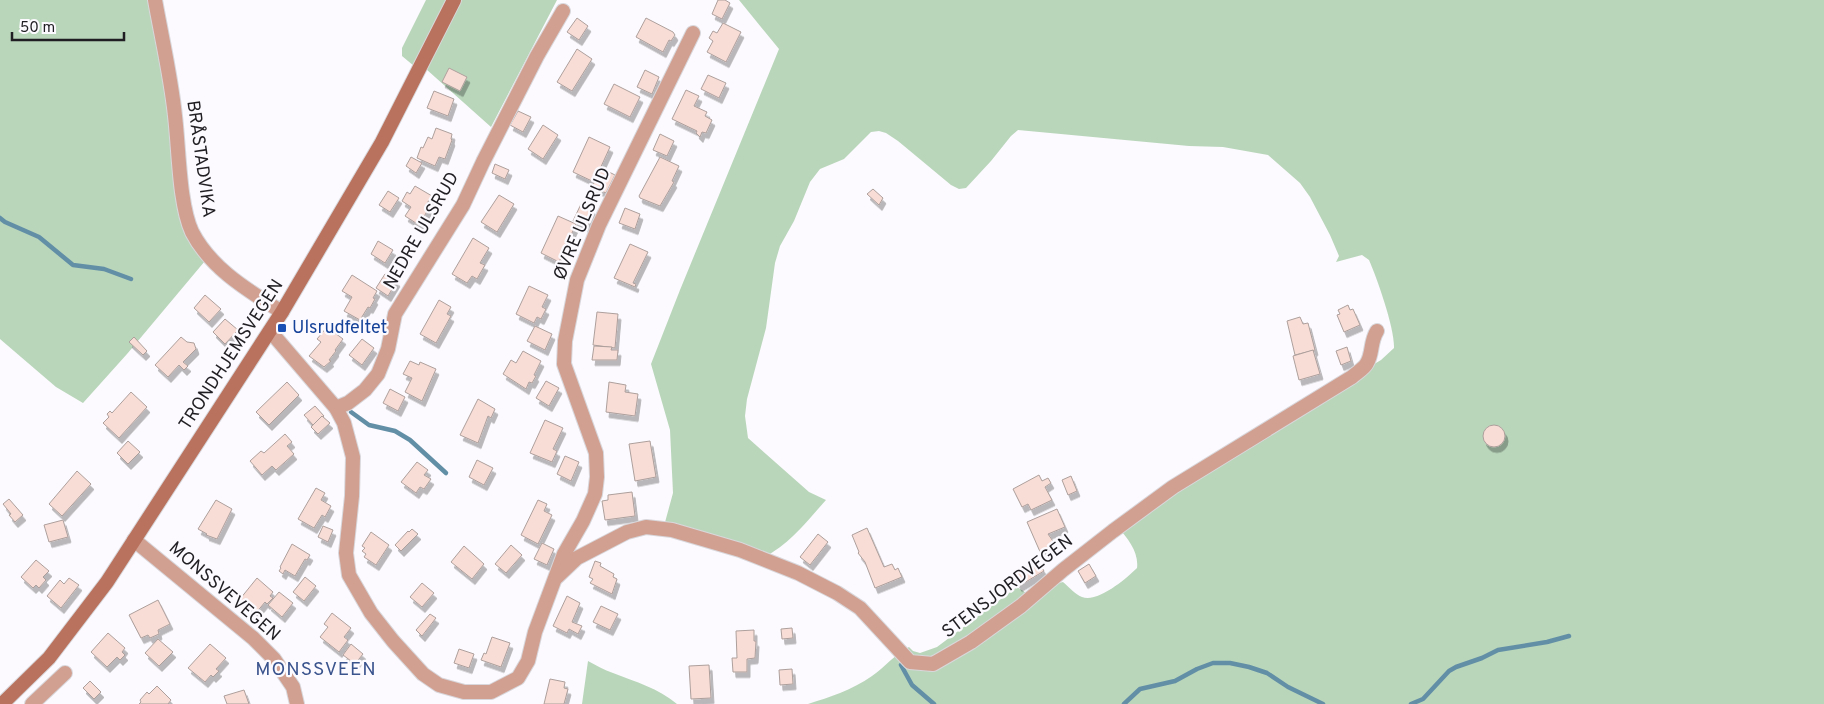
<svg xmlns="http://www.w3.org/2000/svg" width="1824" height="704" font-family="Overpass,sans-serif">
<defs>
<filter id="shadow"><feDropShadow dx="3" dy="5.5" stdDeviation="0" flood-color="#0004"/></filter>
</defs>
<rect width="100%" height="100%" fill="#fcfafe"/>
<!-- green -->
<g fill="#b9d6bb">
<polygon points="0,0 156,0 177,191 210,255 127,354 83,403 56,387 0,339"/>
<polygon points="426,0 557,0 491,127 426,69 414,66 402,56 402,48"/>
<path d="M739,0H1824V704H808C830,697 852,690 872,676C885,667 895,654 909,647L913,651L920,653L937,647L1017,587L1031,596L1055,584L1063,582C1069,587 1076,595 1082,597C1098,603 1127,578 1137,568C1139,552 1128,539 1118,527L1297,402L1334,388L1381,360L1394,348C1395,329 1377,278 1369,260L1362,255L1336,262L1339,256L1330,235L1310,197L1300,183L1268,155L1223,147L1189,146L1018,130L1011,136L991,161L966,188L959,189L951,185L898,141L886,133L879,131L871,132L844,159L820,169L810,182L794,221L780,246L775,263L766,328L747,399L745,416L748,438L809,492L826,500C807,521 790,544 764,557L664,526L673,493L670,430L651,364L680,290L779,49Z"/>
<path d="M588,661C596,665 604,670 613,673C636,682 658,688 677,704H582Z"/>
</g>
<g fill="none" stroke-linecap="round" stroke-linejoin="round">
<!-- stream -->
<g stroke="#628fa6" stroke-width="4.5">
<polyline points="0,218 5,222 39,237 73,265 104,269 131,279"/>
<polyline points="351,412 369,425 395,431 410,440 446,473"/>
<polyline points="901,665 912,685 934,704"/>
<polyline points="1124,704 1140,689 1175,681 1197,669 1213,663 1230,663 1249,667 1267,673 1288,687 1323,704"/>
<polyline points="1411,704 1423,699 1449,671 1456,667 1482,658 1498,650 1547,642 1569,636"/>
</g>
</g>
<!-- building -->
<g fill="#f8ddd6" stroke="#ad9f9c" filter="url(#shadow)">
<polygon points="718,0 725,0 730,3 722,19 712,14"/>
<polygon points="577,18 588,26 579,40 567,32"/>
<polygon points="646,18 673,32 675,35 671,41 669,40 663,52 636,37"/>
<polygon points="723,23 741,32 726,62 707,52 713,41 709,38 713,31 717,33"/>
<polygon points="577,49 592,59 572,91 557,82"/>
<polygon points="449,68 467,77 460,91 442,82"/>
<polygon points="645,70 659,77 652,94 637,87"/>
<polygon points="708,75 726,83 719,98 701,89"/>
<polygon points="614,84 640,97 630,117 604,104"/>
<polygon points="686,90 699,96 694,106 707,112 705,116 712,120 706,133 702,132 700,137 696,133 697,131 672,119"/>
<polygon points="434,91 454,99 448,116 427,108"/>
<polygon points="518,111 531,117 523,132 510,125"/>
<polygon points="543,125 558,135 543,159 528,149"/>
<polygon points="436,128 452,134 451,139 452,140 445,159 439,157 435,166 417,158 421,147 423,148 428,137 432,139"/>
<polygon points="660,134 674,141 667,156 653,150"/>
<polygon points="589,137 610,147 594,182 573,172"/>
<polygon points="411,157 422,163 416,173 406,166"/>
<polygon points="660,157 679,166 672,181 674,182 660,206 640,198 639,196"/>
<polygon points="495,164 509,170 505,179 492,173"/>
<polygon points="601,168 615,175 606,193 592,187"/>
<polygon points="415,186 432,196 425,206 429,208 419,225 405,216 411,207 402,201 407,192 410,194"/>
<polygon points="873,189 883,198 879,205 867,194"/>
<polygon points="388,191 399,198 390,212 379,205"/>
<polygon points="499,195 514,204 497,232 481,222"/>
<polygon points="581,204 594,210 587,227 573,221"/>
<polygon points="625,208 640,214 635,229 619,223"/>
<polygon points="558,216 576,224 559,262 541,253"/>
<polygon points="473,238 489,248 480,263 485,265 477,279 472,276 467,283 452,274"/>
<polygon points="378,241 393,250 385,263 371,254"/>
<polygon points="630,244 648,252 633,283 636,284 635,287 614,278"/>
<polygon points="385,274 397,281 388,296 376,288"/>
<polygon points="352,275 377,291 373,298 375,299 370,308 368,307 360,320 344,311 352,297 342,291"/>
<polygon points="529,286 548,295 542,307 546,309 541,319 537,317 534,323 516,314"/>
<polygon points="205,295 221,309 209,322 194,308"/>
<polygon points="439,300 451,307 447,314 451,316 436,343 420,334"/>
<polygon points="1348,305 1350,310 1353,309 1360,325 1344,332 1337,315 1340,314 1338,310"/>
<polygon points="597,312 618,314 615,348 593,345"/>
<polygon points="1300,317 1303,324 1308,323 1315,350 1295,355 1287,321"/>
<polygon points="225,319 238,330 225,344 213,332"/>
<polygon points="535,326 552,334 545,350 527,341"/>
<polygon points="327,327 343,339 335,350 336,351 329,360 331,361 324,367 309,356 321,342 317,339"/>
<polygon points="134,337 147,351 143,355 129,342"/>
<polygon points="181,337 187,342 194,343 196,349 183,362 188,366 184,370 179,365 168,377 155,365"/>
<polygon points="362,339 374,348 362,365 349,355"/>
<polygon points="594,346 612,347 611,350 618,350 617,360 592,360"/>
<polygon points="1347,347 1351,361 1341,365 1336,351"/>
<polygon points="1313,350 1320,374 1299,380 1293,356"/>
<polygon points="523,351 541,361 534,375 536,376 532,383 529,382 526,389 503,374 511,360 516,363"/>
<polygon points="410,361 419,365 420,362 436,369 422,401 405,392 412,378 403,374"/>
<polygon points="546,381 559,388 549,406 536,398"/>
<polygon points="287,382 299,395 269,425 256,412"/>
<polygon points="609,382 626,385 625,392 638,394 635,416 606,412"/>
<polygon points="390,389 405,397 398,411 383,403"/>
<polygon points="131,392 147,407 119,438 103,423 109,417 107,414 110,411 112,413"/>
<polygon points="478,399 495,409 491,418 488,416 478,443 460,435"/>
<polygon points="315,406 324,416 313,425 304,415"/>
<polygon points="322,416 330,423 318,434 311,427"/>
<polygon points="545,420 563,428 553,449 557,451 552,462 530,453"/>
<circle cx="1494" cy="436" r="11"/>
<polygon points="285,434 292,442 287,446 294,454 276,470 272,466 262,475 250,461 261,451 264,453"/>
<polygon points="128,441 140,452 128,464 117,453"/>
<polygon points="650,441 656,477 635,481 629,444"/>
<polygon points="565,456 579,462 571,481 557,474"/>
<polygon points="477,460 493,468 484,485 469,477"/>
<polygon points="417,462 428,470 424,475 431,479 424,489 420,487 416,493 401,482"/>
<polygon points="77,471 91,484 62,516 49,504"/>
<polygon points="1039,475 1042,481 1048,478 1051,483 1045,487 1052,500 1031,510 1028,504 1022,507 1013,489"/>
<polygon points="1071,476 1077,491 1068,495 1062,480"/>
<polygon points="316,488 325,493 321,500 331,506 325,517 322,515 314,528 298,519"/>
<polygon points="632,492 635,516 605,520 602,501 608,500 608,495"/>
<polygon points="9,499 23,515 15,522 9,515 11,514 3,504"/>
<polygon points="216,500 232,509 217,539 206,535 207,534 198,529"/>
<polygon points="538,500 547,504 544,511 552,515 538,544 521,535"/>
<polygon points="1057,509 1065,527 1048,534 1057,547 1041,554 1027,522"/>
<polygon points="63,520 68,537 49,542 44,525"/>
<polygon points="323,526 333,530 328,542 318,537"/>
<polygon points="867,528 884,567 892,564 895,570 898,568 902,577 875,588 865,562 858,553 859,552 852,535"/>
<polygon points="412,529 418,534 401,551 395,545 408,531 409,532"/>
<polygon points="371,532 389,545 376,565 364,557 366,554 362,551 365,548 362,546"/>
<polygon points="818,534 828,542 810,565 800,557"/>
<polygon points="542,543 554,549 547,565 534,559"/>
<polygon points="292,544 310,555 307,560 305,559 295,576 285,570 283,574 279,571 281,568 280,567"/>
<polygon points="511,545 522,555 506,573 495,564"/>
<polygon points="464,546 484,564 472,579 451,562"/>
<polygon points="36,560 49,571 43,577 46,580 39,588 36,585 33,588 21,577"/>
<polygon points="1037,560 1044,571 1019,586 1013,575"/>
<polygon points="595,561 601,563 600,566 614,574 613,577 617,579 612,594 590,583 593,579 589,577"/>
<polygon points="1089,564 1096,576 1085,583 1078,571"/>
<polygon points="305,577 316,586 304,601 293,592"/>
<polygon points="69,578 79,585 61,608 47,596 60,580 64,584"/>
<polygon points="257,578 273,592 270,596 273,598 267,604 265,602 256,613 240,599"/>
<polygon points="422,583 434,593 422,607 410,597"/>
<polygon points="279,592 293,603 282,617 268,605"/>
<polygon points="567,596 580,603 572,622 582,626 578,634 569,629 567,633 553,626"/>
<polygon points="158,600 170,624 158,630 159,634 150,638 148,635 141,638 129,615"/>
<polygon points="601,606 618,614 610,630 593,622"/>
<polygon points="332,613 351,628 344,637 348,640 339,652 320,637 328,627 324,624"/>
<polygon points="430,614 436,618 422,636 416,630"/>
<polygon points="792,628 793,638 782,639 781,629"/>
<polygon points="754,630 754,641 756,641 755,658 747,659 747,672 733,672 732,658 737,658 736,631"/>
<polygon points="108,633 125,648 122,652 125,655 120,660 117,657 107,667 91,652"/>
<polygon points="492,637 510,643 501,667 481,660 484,653 486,654"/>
<polygon points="158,639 173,652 159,666 145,653"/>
<polygon points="210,644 226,658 216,669 219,671 213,677 211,675 205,682 188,668"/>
<polygon points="351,644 363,654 355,664 343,655"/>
<polygon points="459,649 474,654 469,668 454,663"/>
<polygon points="709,665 711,698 691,699 689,666"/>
<polygon points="792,669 793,684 780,685 779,670"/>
<polygon points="550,679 565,682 564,688 568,689 564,704 544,704"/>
<polygon points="90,681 101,692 94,699 83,688"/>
<polygon points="157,686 171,700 168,704 139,704 141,702 140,700 147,692 149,694"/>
<polygon points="244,690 249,704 227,704 224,696"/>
</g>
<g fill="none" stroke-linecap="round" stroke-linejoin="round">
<!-- minor casing -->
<g stroke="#d9d7db" stroke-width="16">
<g id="minor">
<path d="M155,0C162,39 171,77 175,116C179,149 179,204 192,232C211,269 249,291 282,312"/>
<polyline points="270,331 336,408 344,423 353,457 352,496 346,553 349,575 371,613 393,641 423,674 439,685 464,692 491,692 518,678 528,661 535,632 564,554 583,521 595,494 597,477 596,453 564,364 565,341 577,280 599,225 693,33"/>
<polyline points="336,408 348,403 365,390 378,374 388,349 395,314 463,205 483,162 537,56 563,11"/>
<polyline points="134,540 253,638 274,659 293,687 297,704"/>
<path d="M557,577L577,558L627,532L646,527L672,530L740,550L798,573L837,593L860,608L910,662L933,664L971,642L1021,606L1063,570L1113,531L1173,487L1352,377C1356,373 1364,369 1367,363C1373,353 1370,342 1377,331"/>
<polyline points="32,704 65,673"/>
</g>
</g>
<!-- secondary casing -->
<g stroke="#d9d7db" stroke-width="16">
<polyline id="secondary" points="2,704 49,658 107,582 282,312 382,142 454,0"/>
</g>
<!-- minor -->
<use href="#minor" stroke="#d1a091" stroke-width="14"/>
<!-- secondary -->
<use href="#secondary" stroke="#b9725d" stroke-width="14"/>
</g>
<!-- markers -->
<rect fill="#1a4fb4" stroke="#fcfafe" stroke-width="2" x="277" y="323" width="10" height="10" rx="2.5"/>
<g text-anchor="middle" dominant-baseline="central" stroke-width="4.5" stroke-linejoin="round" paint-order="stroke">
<!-- street labels -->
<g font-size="18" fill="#201e22" stroke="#fcfafe">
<text transform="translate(200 159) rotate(82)">BRÅSTADVIKA</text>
<text transform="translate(583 224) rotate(-67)">ØVRE ULSRUD</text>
<text transform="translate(422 231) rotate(-60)">NEDRE ULSRUD</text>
<text transform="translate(232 355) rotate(-57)">TRONDHJEMSVEGEN</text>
<text transform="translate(1008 587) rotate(-37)">STENSJORDVEGEN</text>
<text transform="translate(224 592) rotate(41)">MONSSVEVEGEN</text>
</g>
<!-- transit labels -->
<g font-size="18" fill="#164399" stroke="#fcfafe" text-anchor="start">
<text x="292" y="328">Ulsrudfeltet</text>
</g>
<!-- neighbourhood labels -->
<g font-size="19" letter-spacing="1" fill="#3b548e" stroke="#fcfafe">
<text x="316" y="670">MONSSVEEN</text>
</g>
</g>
<!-- scale -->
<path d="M12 32v8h112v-8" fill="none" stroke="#201e22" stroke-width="2.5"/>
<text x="20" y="32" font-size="15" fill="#201e22" stroke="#fcfafe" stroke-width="4" paint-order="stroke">50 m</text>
</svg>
